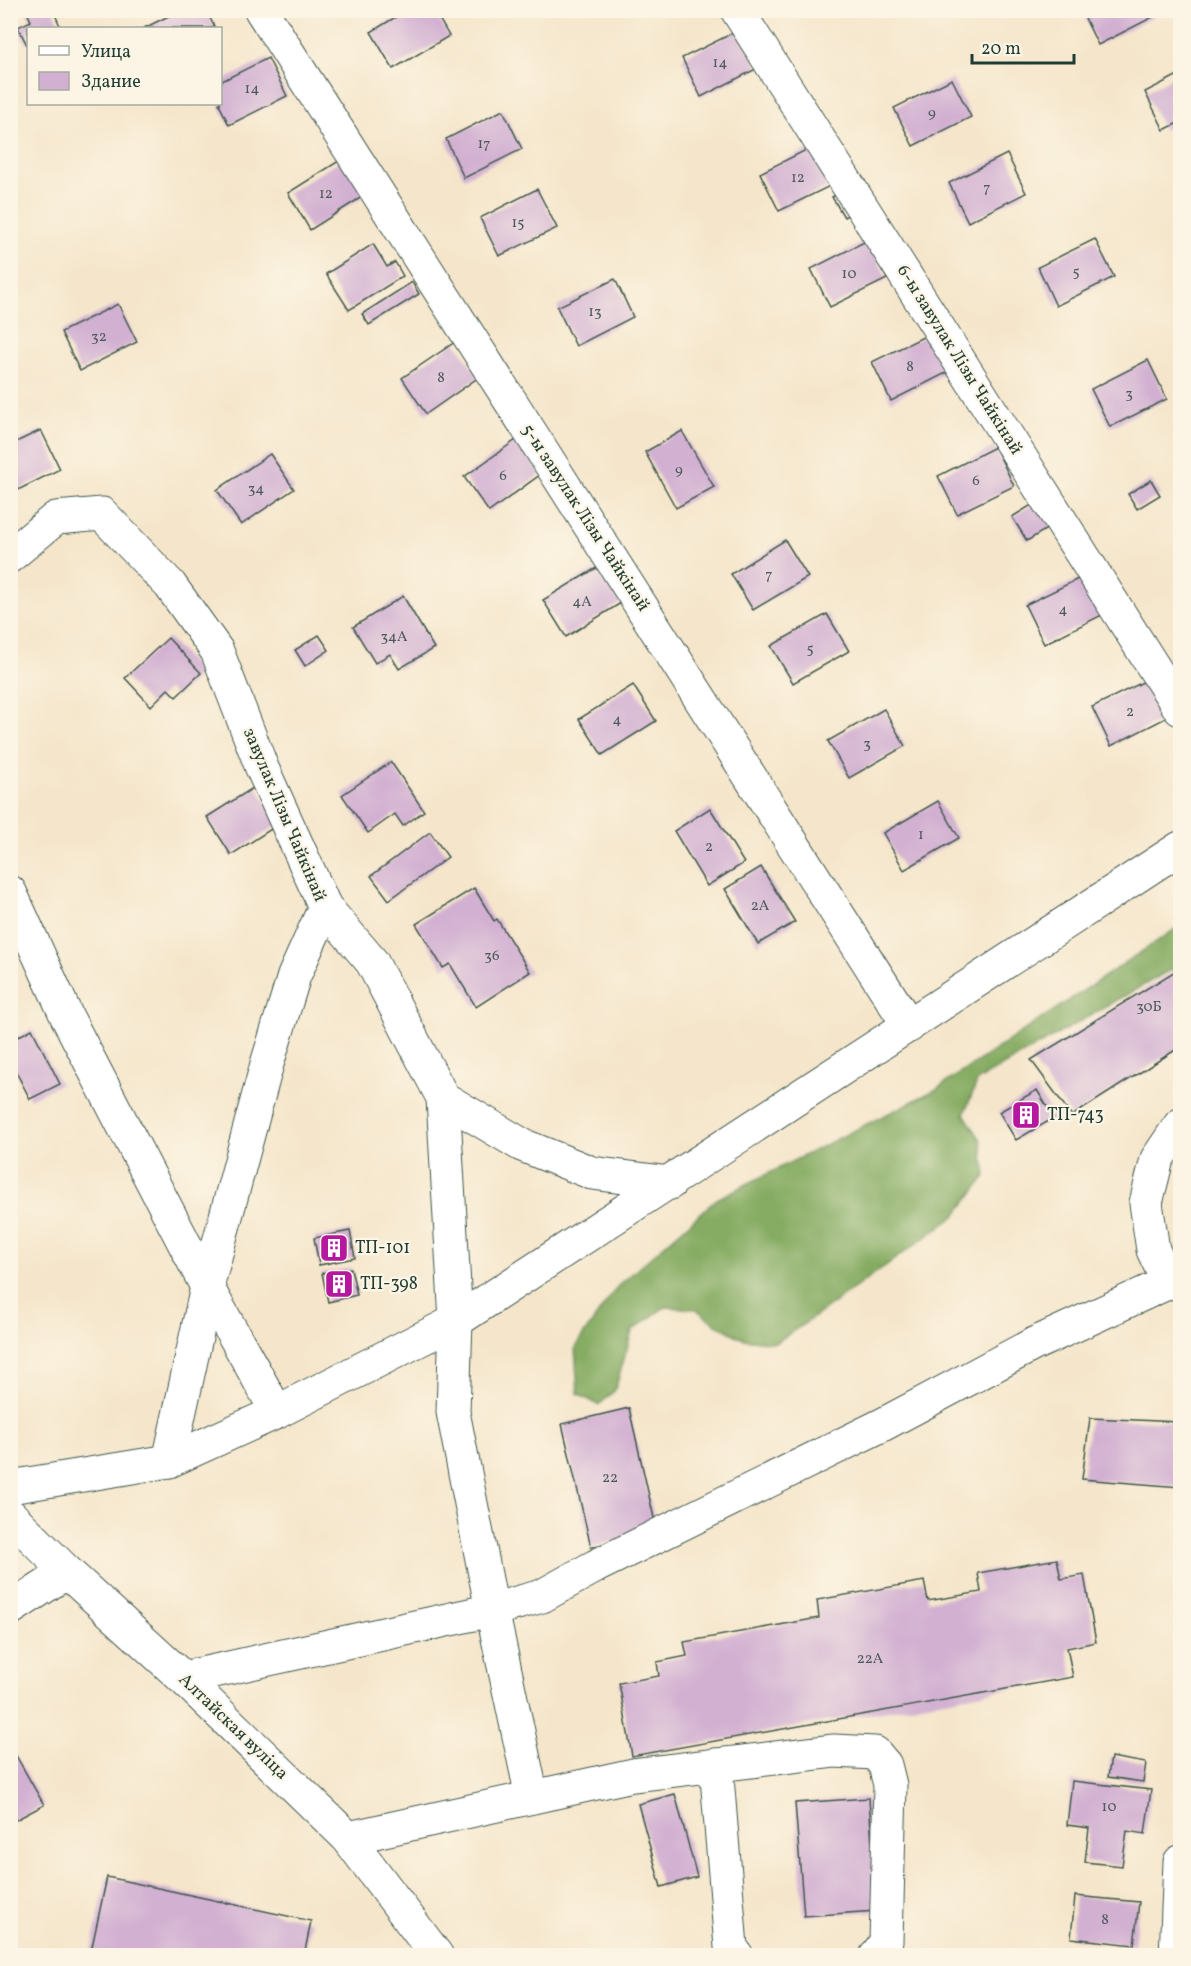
<svg xmlns="http://www.w3.org/2000/svg" width="1191" height="1966" font-family="Vollkorn,serif">
<rect width="100%" height="100%" fill="#fcf5e5"/>
<filter id="ink" filterUnits="userSpaceOnUse"><feTurbulence type="fractalNoise" baseFrequency=".0167" numOctaves="2"/><feDisplacementMap in="SourceGraphic" scale="12" xChannelSelector="R" yChannelSelector="G"/><feConvolveMatrix kernelMatrix="1 2 1 2 8 2 1 2 1" color-interpolation-filters="sRGB"/></filter>
<filter id="wash" filterUnits="userSpaceOnUse"><feTurbulence type="fractalNoise" baseFrequency=".008" numOctaves="4" result="noise"/><feDisplacementMap in="SourceGraphic" scale="24" xChannelSelector="R" yChannelSelector="G"/><feGaussianBlur stdDeviation="1.35" result="paint"/><feColorMatrix in="noise" values="0 0 0 0 0 0 0 0 0 0 0 0 0 0 0 0 0 1.4 0 .05"/><feComposite in="paint" operator="in"/></filter>
<g filter="url(#wash)">
<rect width="100%" height="100%" fill="#f5e6cb"/>
<!-- forest -->
<polygon fill="#85ac62" stroke="#52744b" stroke-width="1.5" points="1180,926 1180,967 1168,971 978,1080 964,1114 981,1140 986,1176 955,1216 807,1322 775,1343 743,1339 716,1324 696,1309 665,1307 632,1331 615,1390 599,1405 578,1394 575,1347 618,1286 717,1199 935,1090"/>
<g id="blocks">
<!-- building -->
<g fill="#d2b0d2">
<polygon points="26,10 53,10 61,28 28,28 28,45 27,45 18,27 31,21"/>
<polygon points="181,10 206,10 215,28 144,28"/>
<polygon points="407,10 434,10 449,36 393,69 371,32"/>
<polygon points="1081,10 1152,10 1155,16 1098,45"/>
<polygon points="739,30 758,68 701,97 682,58"/>
<polygon points="268,58 287,96 229,125 219,104 220,104 220,82"/>
<polygon points="1180,74 1180,122 1164,130 1145,92"/>
<polygon points="952,79 971,117 913,146 894,108"/>
<polygon points="503,110 522,149 464,178 446,139"/>
<polygon points="818,144 836,183 779,211 760,173"/>
<polygon points="1007,154 1026,193 968,222 949,183"/>
<polygon points="342,159 365,195 310,230 288,193"/>
<polygon points="853,185 865,206 844,217 832,197"/>
<polygon points="537,189 557,228 499,256 480,218"/>
<polygon points="1095,239 1114,277 1056,306 1038,267"/>
<polygon points="868,240 887,279 830,307 811,269"/>
<polygon points="373,244 387,267 395,262 403,276 349,310 326,274"/>
<polygon points="615,279 633,317 576,346 557,307"/>
<polygon points="412,282 419,294 369,325 362,314"/>
<polygon points="118,304 137,342 80,371 61,332"/>
<polygon points="929,334 948,372 891,401 872,362"/>
<polygon points="455,342 479,377 426,414 402,378"/>
<polygon points="1148,360 1167,399 1110,427 1091,389"/>
<polygon points="41,430 60,469 10,494 10,445"/>
<polygon points="682,431 714,487 676,508 645,452"/>
<polygon points="516,440 541,474 489,512 464,477"/>
<polygon points="995,447 1014,486 957,514 938,476"/>
<polygon points="270,454 294,489 241,525 217,490"/>
<polygon points="1151,480 1160,495 1137,509 1128,494"/>
<polygon points="1038,501 1053,525 1027,541 1012,517"/>
<polygon points="785,540 808,577 753,610 731,574"/>
<polygon points="598,567 621,603 566,637 543,600"/>
<polygon points="1082,577 1102,615 1044,644 1025,605"/>
<polygon points="403,596 434,648 399,669 390,654 375,663 353,627"/>
<polygon points="827,614 849,651 793,683 771,646"/>
<polygon points="319,635 329,650 305,666 295,650"/>
<polygon points="168,638 201,673 176,697 168,689 151,706 125,678"/>
<polygon points="1149,679 1168,717 1111,746 1092,707"/>
<polygon points="633,685 656,721 602,755 579,719"/>
<polygon points="884,709 905,746 849,778 828,741"/>
<polygon points="391,762 424,811 403,826 395,814 368,833 342,795"/>
<polygon points="256,786 279,824 231,855 207,817"/>
<polygon points="938,801 959,838 904,870 883,833"/>
<polygon points="710,808 744,863 707,886 674,831"/>
<polygon points="430,832 448,857 389,900 371,876"/>
<polygon points="761,867 795,922 758,944 725,889"/>
<polygon points="474,888 494,921 497,919 530,972 476,1007 450,964 443,968 416,924"/>
<polygon points="1180,968 1180,1047 1072,1116 1031,1060"/>
<polygon points="32,1029 60,1084 30,1099 10,1060 10,1041"/>
<polygon points="1037,1090 1054,1118 1016,1140 999,1112"/>
<polygon points="350,1231 355,1258 319,1265 314,1238"/>
<polygon points="351,1268 357,1295 328,1302 322,1273"/>
<polygon points="629,1408 657,1531 591,1547 562,1424"/>
<polygon points="1090,1418 1180,1422 1180,1487 1082,1479"/>
<polygon points="1057,1559 1061,1579 1084,1575 1096,1642 1067,1648 1073,1677 632,1756 619,1683 659,1676 657,1662 687,1656 684,1642 819,1618 817,1600 924,1581 928,1601 981,1592 978,1573"/>
<polygon points="10,1745 44,1805 10,1823"/>
<polygon points="1111,1757 1146,1763 1143,1782 1108,1777"/>
<polygon points="1072,1781 1151,1790 1145,1834 1127,1831 1122,1866 1085,1862 1089,1828 1067,1825"/>
<polygon points="675,1794 697,1877 661,1887 638,1804"/>
<polygon points="869,1798 876,1911 804,1916 795,1803"/>
<polygon points="107,1877 311,1921 304,1956 90,1956"/>
<polygon points="1075,1896 1139,1902 1134,1945 1071,1938"/>
</g>
</g>
</g>
<g filter="url(#ink)">
<use href="#blocks" fill-opacity="0" stroke="#3f564b" stroke-width="1.5"/>
<g fill="none" stroke-linecap="round" stroke-linejoin="round">
<!-- minor casing -->
<g stroke="#3f564b" stroke-width="35">
<g id="minor">
<polyline points="261,10 909,1026"/>
<polyline points="737,10 1180,709"/>
<polyline points="10,556 56,518 102,514 170,585 217,651 262,768 325,907 294,976 267,1064 207,1287 67,1017 10,892"/>
<polyline points="325,907 372,962 443,1098 456,1321 453,1412 492,1610 532,1797"/>
<polyline points="443,1098 522,1145 592,1173 670,1183"/>
<polyline points="1168,1282 1153,1250 1146,1203 1157,1159 1180,1125"/>
<polyline points="169,1461 207,1287 277,1412"/>
<polyline points="10,1487 169,1461 277,1412 456,1321 1180,848"/>
<polyline points="10,1609 67,1572"/>
<polyline points="183,1678 492,1610 542,1596 596,1566 882,1425 1034,1344 1180,1277"/>
<polyline points="716,1765 731,1947 737,1956"/>
<polyline points="348,1838 633,1775 834,1751 875,1753 885,1765 890,1785 886,1942 876,1956"/>
<polyline points="1176,1956 1180,1862"/>
</g>
</g>
<!-- major casing -->
<g stroke="#3f564b" stroke-width="35">
<polyline id="major" points="10,1515 67,1572 183,1678 348,1838 437,1956"/>
</g>
<!-- minor -->
<use href="#minor" stroke="#fff" stroke-width="33"/>
<!-- major -->
<use href="#major" stroke="#fff" stroke-width="33"/>
</g>
</g>
<!-- icons -->
<defs>
<g id="building-square" transform="scale(1.5)"><rect x="-9" y="-9" width="18" height="18" rx="4" fill="#b5179e" stroke="#fcf5e5"/><path d="M-4-6H4V6H1V3H-1V6H-4ZM-2.5-4.3h1.7v1.8h-1.7ZM.8-4.3h1.7v1.8H.8ZM-2.5-1h1.7V.8h-1.7ZM.8-1h1.7V.8H.8Z" fill="#fff"/></g>
</defs>
<g fill-rule="evenodd">
<use href="#building-square" x="1026" y="1115"/>
<use href="#building-square" x="334" y="1248"/>
<use href="#building-square" x="339" y="1284"/>
</g>
<g text-anchor="middle" dominant-baseline="central" stroke-width="4.5" stroke-linejoin="round" paint-order="stroke">
<!-- number labels -->
<g font-size="15" fill="#4c5a5c">
<text x="720" y="63">14</text>
<text x="252" y="89">14</text>
<text x="932" y="113">9</text>
<text x="484" y="144">17</text>
<text x="798" y="178">12</text>
<text x="987" y="188">7</text>
<text x="326" y="194">12</text>
<text x="518" y="223">15</text>
<text x="1076" y="272">5</text>
<text x="849" y="274">10</text>
<text x="595" y="312">13</text>
<text x="99" y="337">32</text>
<text x="910" y="367">8</text>
<text x="441" y="378">8</text>
<text x="1129" y="394">3</text>
<text x="679" y="470">9</text>
<text x="503" y="476">6</text>
<text x="976" y="481">6</text>
<text x="256" y="489">34</text>
<text x="769" y="575">7</text>
<text x="582" y="602">4А</text>
<text x="1063" y="610">4</text>
<text x="394" y="637">34А</text>
<text x="810" y="649">5</text>
<text x="1130" y="712">2</text>
<text x="617" y="720">4</text>
<text x="867" y="744">3</text>
<text x="921" y="835">1</text>
<text x="709" y="847">2</text>
<text x="760" y="906">2А</text>
<text x="492" y="956">36</text>
<text x="1149" y="1007">30Б</text>
<text x="610" y="1478">22</text>
<text x="870" y="1659">22А</text>
<text x="1109" y="1807">10</text>
<text x="1105" y="1920">8</text>
</g>
<!-- street labels -->
<g font-size="18" fill="#1f3d34" stroke="#fcf5e5">
<text transform="translate(959 360) rotate(58)">6-ы завулак Лізы Чайкінай</text>
<text transform="translate(585 518) rotate(57)">5-ы завулак Лізы Чайкінай</text>
<text transform="translate(284 815) rotate(67)">завулак Лізы Чайкінай</text>
<text transform="translate(233 1727) rotate(44)">Алтайская вуліца</text>
</g>
<!-- poi labels -->
<g font-size="18" fill="#1f3d34" stroke="#fcf5e5" text-anchor="start">
<text x="1047" y="1115">ТП-743</text>
<text x="355" y="1248">ТП-101</text>
<text x="360" y="1284">ТП-398</text>
</g>
</g>
<!-- margin -->
<rect width="1191" height="1966" fill="none" stroke="#fcf5e5" stroke-width="36"/>
<!-- legend -->
<rect x="27" y="27" width="195" height="78" fill="#fcf5e5" stroke="#a4ab9e" stroke-width="1.5"/>
<rect x="39" y="46" width="30" height="9" fill="#ffffff" stroke="#a4ab9e" stroke-width="1.5"/>
<text x="81" y="57" font-size="18" fill="#1f3d34">Улица</text>
<rect x="39" y="72" width="30" height="18" fill="#d2b0d2" stroke="#a4ab9e" stroke-width="1.5"/>
<text x="81" y="87" font-size="18" fill="#1f3d34">Здание</text>
<!-- scale -->
<path d="M972 54v9h102v-9" fill="none" stroke="#1f3d34" stroke-width="3"/>
<text x="981" y="54" font-size="18" fill="#1f3d34" stroke="#fcf5e5" stroke-width="4.5" paint-order="stroke">20 m</text>
</svg>
